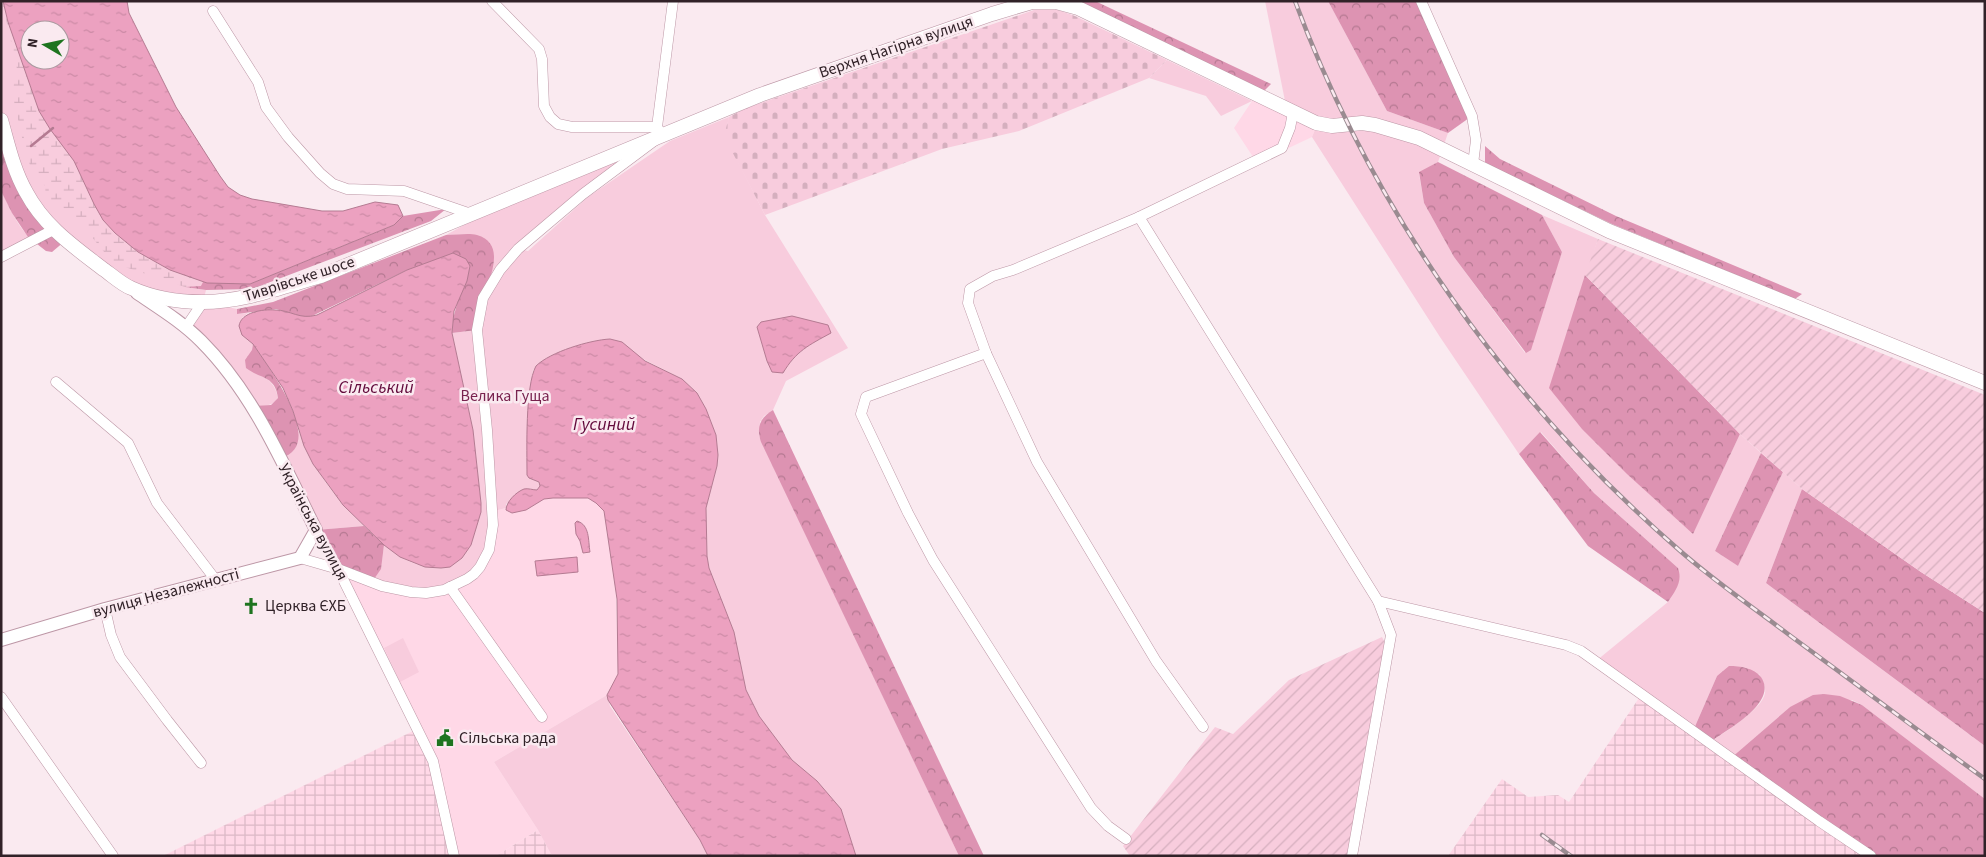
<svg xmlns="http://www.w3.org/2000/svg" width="1986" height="857" font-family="'Source Sans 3',sans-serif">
<defs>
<pattern id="industrial-grid" width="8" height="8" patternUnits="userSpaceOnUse" patternTransform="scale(1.25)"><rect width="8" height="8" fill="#ffd8e7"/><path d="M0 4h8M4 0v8" fill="none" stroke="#dbb9c6"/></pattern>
<pattern id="forest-crowns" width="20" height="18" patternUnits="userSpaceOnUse" patternTransform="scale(1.25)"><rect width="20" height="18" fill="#dd93b2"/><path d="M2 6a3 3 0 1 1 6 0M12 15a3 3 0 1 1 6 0" fill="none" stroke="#b47891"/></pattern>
<pattern id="wetland-marsh" width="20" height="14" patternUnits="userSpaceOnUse" patternTransform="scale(1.25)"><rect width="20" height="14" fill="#f8ccdd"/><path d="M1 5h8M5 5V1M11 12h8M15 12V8" fill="none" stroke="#d5afbe"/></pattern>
<pattern id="cemetery-stones" width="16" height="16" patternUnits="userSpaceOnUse" patternTransform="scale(1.25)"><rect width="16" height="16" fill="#f8ccdd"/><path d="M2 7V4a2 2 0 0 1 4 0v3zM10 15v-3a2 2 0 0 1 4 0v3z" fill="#d5afbe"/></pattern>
<pattern id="garden-furrows" width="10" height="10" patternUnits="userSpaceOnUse" patternTransform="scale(1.25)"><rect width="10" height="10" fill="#f8ccdd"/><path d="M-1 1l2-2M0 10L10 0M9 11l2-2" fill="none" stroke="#d5afbe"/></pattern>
<pattern id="water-ripples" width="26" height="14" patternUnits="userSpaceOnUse" patternTransform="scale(1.25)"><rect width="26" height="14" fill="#eca1c0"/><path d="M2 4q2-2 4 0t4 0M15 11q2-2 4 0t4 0" fill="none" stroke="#cb8aa5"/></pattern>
</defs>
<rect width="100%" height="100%" fill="#faeaf0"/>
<!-- built -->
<g fill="#ffd8e7">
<polygon points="1260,95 1320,118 1312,137 1257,163 1234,128 1252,101"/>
<polygon points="553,498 588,498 596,503 604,511 616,592 618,674 607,695 494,762 538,830 496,856 454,856 433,761 338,569 494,511 506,508 506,510 526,510 544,499"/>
</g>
<!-- industrial -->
<g fill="url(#industrial-grid)">
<polygon points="1641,695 1871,856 1448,856 1502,779 1528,797 1558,795 1569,802"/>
<polygon points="417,729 433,761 454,856 163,856"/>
<polygon points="538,830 552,856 496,856"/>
</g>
<!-- green -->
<g fill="#f8ccdd">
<path d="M1,1H3L31,87L185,287L206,290L203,302L237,309V314L248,313L242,318V335L253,344L252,350L257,373C268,377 276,386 278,398C272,407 263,406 253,406L186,327L203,303L147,294L42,218L1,120Z"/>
<path d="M1265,1H1328L1387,111L1448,133L1438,162L1419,174L1424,203L1454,257L1525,353L1562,252L1542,215L1598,239L1550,388L1693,533L1740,434L1761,453L1715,551L1738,566L1783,472L1802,489L1766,583L1985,746V799L1862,705L1852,700L1790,707L1731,758L1709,743C1723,733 1763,709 1765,693C1766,686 1763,680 1759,674L1717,676L1693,731L1596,661L1668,602L1678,568L1594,493L1541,432L1519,454L1440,337L1312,137L1320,118L1285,101Z"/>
<polygon points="1167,60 1252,101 1221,116 1206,96 1149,78"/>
<path d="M729,117L725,136L765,215L848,348L786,381L773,410L764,416L760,422L759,436L959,856H856L841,809L817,781L792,760L759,716L746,690L734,632L709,568L707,556L706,508L717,466L718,455L716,435L706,409L697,393L682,379L604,339L564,351L533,370L528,416L531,479L539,482L540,486L537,490L528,489L506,504V508L494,511L480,567L436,592L372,582L381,569L384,545C414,567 421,570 457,562L471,545L481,512V503L473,430L452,333L477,330L491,247C478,231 465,235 446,235L475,219L620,159L622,162L519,249L528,251L588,197L670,141Z"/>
<path d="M1,191C10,207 18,229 33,240L1,257Z"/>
<path d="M298,430C312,467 335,499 364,526L316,530L280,458L298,437Z"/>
<polygon points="403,638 419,672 400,682 384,648"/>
<polygon points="607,695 610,706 700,840 708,856 552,856 538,830 494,762"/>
</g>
<!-- forest -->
<g fill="url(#forest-crowns)">
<polygon points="1082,1 1095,1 1271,84 1260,95 1092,15"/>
<polygon points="1328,1 1417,1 1469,118 1448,133 1387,111"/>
<polygon points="1,120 13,161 65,241 52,252 46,251 28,237 12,213 1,191"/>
<polygon points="1485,146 1500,159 1616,216 1802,294 1795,299 1612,224 1485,163"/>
<polygon points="1438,162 1542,215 1562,252 1531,350 1526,353 1454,257 1424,203 1419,172"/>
<polygon points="446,209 431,221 252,289 206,290 185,287 190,279 250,284 394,225 403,216"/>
<path d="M446,235C455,235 469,233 477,235C504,243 492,271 487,289C483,302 480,316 477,330L452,333L453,319L457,304L407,270L310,317H302L276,309L237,314V309L273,302Z"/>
<polygon points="1585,275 1740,434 1693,534 1627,474 1582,429 1549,388"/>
<path d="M253,344C267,365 329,446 280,458L253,406L271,405L278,398C275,375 260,379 246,368L245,360L252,350Z"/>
<path d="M773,410L984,856H959L761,442C756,427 760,418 773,410Z"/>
<path d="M1540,432L1594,493L1678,568C1683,582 1675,591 1668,602L1588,546L1519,454Z"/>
<polygon points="1761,453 1783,472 1738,566 1715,551"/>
<polygon points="1802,489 1921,572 1985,613 1985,746 1766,583"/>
<polygon points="364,526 384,545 381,569 372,582 338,569 316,530"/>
<path d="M1729,666C1740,666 1754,668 1761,677C1779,703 1726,730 1709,743L1693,731L1717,676Z"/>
<polygon points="1824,694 1840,696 1862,705 1985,799 1985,856 1871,856 1731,758 1790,707 1813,695"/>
</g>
<!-- wetland -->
<polygon fill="url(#wetland-marsh)" points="2,1 11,1 30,70 203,282 201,286 185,287 116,264 109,258 74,215 46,197 45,186 32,170 26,155 12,92 17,69"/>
<!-- cemetery -->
<polygon fill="url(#cemetery-stones)" points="1034,10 1058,10 1075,16 1167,60 1149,78 1019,131 942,149 765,215 724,136 729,117 746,108"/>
<!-- garden -->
<g fill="url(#garden-furrows)">
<polygon points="1598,239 1985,395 1985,613 1921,572 1802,489 1740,434 1585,275"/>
<polygon points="1382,637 1388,649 1352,856 1130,856 1123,846 1215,727 1233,734 1289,680"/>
</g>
<!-- water -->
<g fill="url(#water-ripples)" stroke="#b47b92" fill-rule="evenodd">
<path d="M3,1H127L129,13L176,107L220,176L228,187L240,195L252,199L322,211H343L375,202L398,205L403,216L394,225L250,284L207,283L170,270L138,252L115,233L103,220L94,204L74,161L50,129L39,111L8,22ZM30,30H60V60H30Z"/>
<path d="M453,253L466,259L470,266L467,281L454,311L452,333L473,430L481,503V512L471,545L462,558L450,567L441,568L425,567L400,557L384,545L343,505L313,464L304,446L293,411L283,388L253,344L242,335L239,326C241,312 263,309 275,310C291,310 299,320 317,315L407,270Z"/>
<path d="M792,316L828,325L831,333C809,345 796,351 783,373L772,372L767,361L757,327L761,322Z"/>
<path d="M610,339L622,342L645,361L682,379L697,393L706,409L716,435L718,455L717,466L706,508L707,556L709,568L734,632L746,690L759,716L792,760L817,781L841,809L856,856H708L700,840L608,700L607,695L618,674L617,599L604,511L596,503L588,498H553L544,499L526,510L512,513L506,510C506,502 516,492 524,489C528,488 533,490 537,490L540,486L539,482L529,478L527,475C527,450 525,386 536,366C550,352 590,340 610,339Z"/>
<path d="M577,521C590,525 588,540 590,552L583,553L580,541L576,534L575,523Z"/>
<polygon points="577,557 578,572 537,576 535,561"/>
</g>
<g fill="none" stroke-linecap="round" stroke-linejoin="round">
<!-- stream -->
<g stroke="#b47b92" stroke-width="2.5">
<polyline points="31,146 53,128"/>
<polyline points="1,164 4,158"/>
</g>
<!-- minor casing -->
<g stroke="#bd97a6" stroke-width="11">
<g id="minor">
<polyline points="492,1 539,49 542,59 544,106 550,117 558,124 572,127 657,127"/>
<polyline points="1421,1 1472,116 1476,140 1473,164"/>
<polyline points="213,11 258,82 266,107 288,137 320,173 333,184 347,189 404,191 471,214"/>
<polyline points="1139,217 1378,601 1391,635 1352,856"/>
<polyline points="1,257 53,230"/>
<polyline points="186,327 203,302"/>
<polyline points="986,353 1037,462 1156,661 1203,727"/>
<polyline points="56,382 128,443 157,503 215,579"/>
<polyline points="316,530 338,569 433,761 454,856"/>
<polyline points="300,558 338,569 382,586 411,592 426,593 444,590 467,579 474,574 480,567 489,550 493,525 487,430 477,330 483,298 500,270 518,249 583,194 662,135 657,127 673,1"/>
<polyline points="450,587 542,717"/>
<polyline points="1378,601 1566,645 1581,651 1819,821 1871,856"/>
<polyline points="105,609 111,635 120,657 167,720 201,763"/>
<polyline points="1,697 113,856"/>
<polyline points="1126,839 1108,826 1091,808 933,560 908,513 861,414 866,397 986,353 968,303 970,289 993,276 1013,270 1139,217 1282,148 1290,128 1293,113"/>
</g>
</g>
<!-- tertiary casing -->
<g stroke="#bd97a6" stroke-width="14">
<path id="tertiary" d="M1,640L105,609L300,558L316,530C283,464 254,394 201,341C182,322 159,308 137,293"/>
</g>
<!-- secondary casing -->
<g stroke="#bd97a6" stroke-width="15">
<path id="secondary" d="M1,120C8,144 13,169 26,192C44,226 73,246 103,269C112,275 121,284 131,288C153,298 178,302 202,302C243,302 282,287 321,276L760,95L992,14L1032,2H1056L1078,8L1316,123L1332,126L1362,123L1375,125L1419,138L1609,231L1985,383"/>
</g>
<!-- minor -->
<use href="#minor" stroke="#fff" stroke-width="10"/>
<!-- tertiary -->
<use href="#tertiary" stroke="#fff" stroke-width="12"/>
<!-- secondary -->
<use href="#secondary" stroke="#fff" stroke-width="14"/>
<!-- rail casing -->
<g stroke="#9a8b91" stroke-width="4.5">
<g id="rail">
<path d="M1295,1C1373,212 1509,402 1678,549C1714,581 1754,608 1792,637C1856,684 1920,732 1985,779"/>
<polyline points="1542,835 1571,856"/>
</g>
</g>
<!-- rail -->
<use href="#rail" stroke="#faeaf0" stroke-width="2.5" stroke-dasharray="8" stroke-linecap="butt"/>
</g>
<!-- icons -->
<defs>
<g id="church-bare" transform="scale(1.35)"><path d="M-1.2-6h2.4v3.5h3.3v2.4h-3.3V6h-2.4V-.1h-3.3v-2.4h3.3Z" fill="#1e741f" stroke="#faeaf0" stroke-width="2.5" paint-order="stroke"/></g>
<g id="civic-bare" transform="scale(1.35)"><path d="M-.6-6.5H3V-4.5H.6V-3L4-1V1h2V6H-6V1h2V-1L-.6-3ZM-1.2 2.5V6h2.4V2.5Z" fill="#1e741f" stroke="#faeaf0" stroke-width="2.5" paint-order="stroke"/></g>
</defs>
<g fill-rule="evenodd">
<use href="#church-bare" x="251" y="606"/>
<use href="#civic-bare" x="445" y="738"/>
</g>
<g text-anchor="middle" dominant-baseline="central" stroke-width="5" stroke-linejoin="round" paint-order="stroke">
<!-- street labels -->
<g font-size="16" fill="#312228" stroke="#faeaf0">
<text transform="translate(896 47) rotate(-19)">Верхня Нагірна вулиця</text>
<text transform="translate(299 279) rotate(-18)">Тиврівське шосе</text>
<text transform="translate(313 522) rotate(62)">Українська вулиця</text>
<text transform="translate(166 593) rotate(-15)">вулиця Незалежності</text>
</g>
<!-- park labels -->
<g font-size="16" fill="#78224e" stroke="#faeaf0">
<text x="505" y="396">Велика Гуща</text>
</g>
<!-- poi labels -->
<g font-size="16" fill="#312228" stroke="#faeaf0" text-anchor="start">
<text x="265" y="606">Церква ЄХБ</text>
<text x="459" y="738">Сільська рада</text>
</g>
<!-- water labels -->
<g font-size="18" font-style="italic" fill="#62093b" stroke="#faeaf0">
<text x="376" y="387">Сільський</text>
<text x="604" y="424">Гусиний</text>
</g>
</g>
<!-- border -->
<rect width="1986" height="857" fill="none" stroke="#312228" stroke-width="5"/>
<!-- north arrow -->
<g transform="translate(45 45) rotate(279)"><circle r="24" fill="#faeaf0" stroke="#aa9aa0"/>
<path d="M0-4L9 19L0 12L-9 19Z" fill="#1e741f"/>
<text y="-8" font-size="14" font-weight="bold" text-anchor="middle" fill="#312228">N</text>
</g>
</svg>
